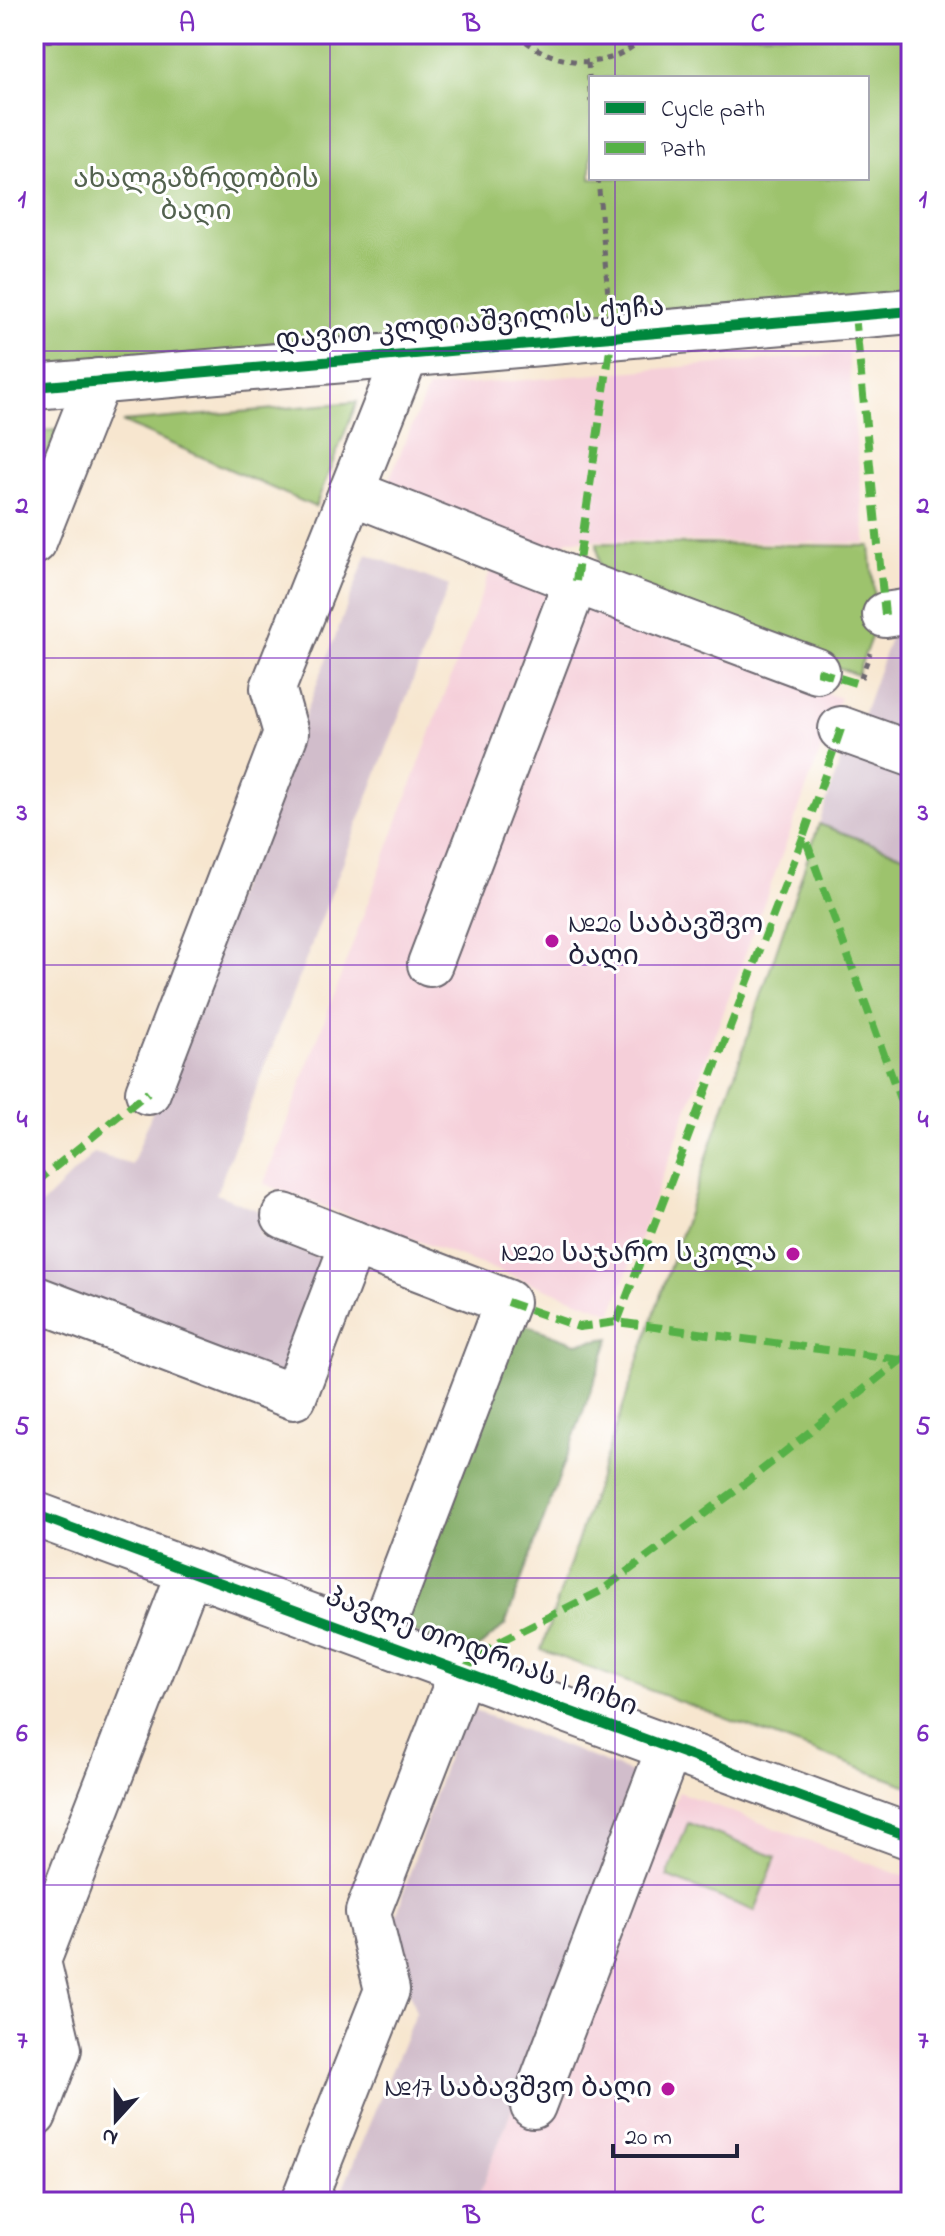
<svg xmlns="http://www.w3.org/2000/svg" width="945" height="2236" font-family="'Indie Flower','Noto Sans Georgian',sans-serif">
<rect width="100%" height="100%" fill="#fff"/>
<filter id="ink" filterUnits="userSpaceOnUse"><feTurbulence type="fractalNoise" baseFrequency=".0125" numOctaves="2"/><feDisplacementMap in="SourceGraphic" scale="16" xChannelSelector="R" yChannelSelector="G"/><feConvolveMatrix kernelMatrix="1 2 1 2 8 2 1 2 1" color-interpolation-filters="sRGB"/></filter>
<filter id="wash" filterUnits="userSpaceOnUse"><feTurbulence type="fractalNoise" baseFrequency=".006" numOctaves="4" result="noise"/><feDisplacementMap in="SourceGraphic" scale="32" xChannelSelector="R" yChannelSelector="G"/><feGaussianBlur stdDeviation="1.8" result="paint"/><feColorMatrix in="noise" values="0 0 0 0 0 0 0 0 0 0 0 0 0 0 0 0 0 1.4 0 .05"/><feComposite in="paint" operator="in"/></filter>
<g filter="url(#wash)">
<rect width="100%" height="100%" fill="#f7e6cf"/>
<!-- built -->
<g fill="#f5cfd9">
<polygon points="848,353 866,543 567,540 558,566 382,496 428,388"/>
<polygon points="491,569 840,698 612,1313 264,1184"/>
<polygon points="679,1792 911,1879 911,2202 476,2202 601,1876 636,1891"/>
</g>
<!-- industrial -->
<g fill="#d1bdcb">
<polygon points="367,554 449,586 216,1194 267,1214 259,1235 328,1261 281,1383 34,1288 34,1212 94,1153 132,1165"/>
<polygon points="895,624 911,630 911,746 859,727"/>
<polygon points="846,744 911,768 911,858 819,824"/>
<polygon points="463,1706 644,1778 601,1876 476,2202 337,2202 416,2012 390,1936"/>
</g>
<!-- green -->
<g fill="#9dc36d" stroke="#607254" stroke-width="2" fill-rule="evenodd">
<path d="M34,34H911V298L34,373ZM591,78H867V178H591Z"/>
<polygon points="357,402 315,507 122,422"/>
<polygon points="57,430 34,487 34,432"/>
<polygon points="597,543 870,546 877,621 857,675 600,572"/>
<polygon points="819,824 911,858 911,1787 541,1650"/>
<polygon points="688,1823 776,1857 755,1911 667,1877"/>
</g>
<!-- forest -->
<polygon fill="#7ea960" stroke="#50664e" stroke-width="2" points="512,1320 576,1343 610,1338 505,1625 472,1653 395,1625"/>
</g>
<g filter="url(#ink)">
<g fill="none" stroke-linecap="round" stroke-linejoin="round">
<!-- minor casing -->
<g stroke="#6d676f" stroke-width="48">
<g id="minor">
<polyline points="34,387 911,311"/>
<polyline points="351,492 576,581 817,671"/>
<polyline points="34,542 98,381"/>
<polyline points="885,615 911,611"/>
<polyline points="841,729 911,754"/>
<polyline points="430,964 576,581"/>
<polyline points="148,1092 286,733 273,688 406,355"/>
<polyline points="284,1216 353,1243"/>
<polyline points="34,1298 294,1397 353,1243 507,1302 378,1640"/>
<polyline points="34,1514 911,1837"/>
<polyline points="533,2106 669,1748"/>
<polyline points="34,2115 59,2049 38,1961 190,1571"/>
<polyline points="303,2202 387,1990 368,1912 462,1671"/>
</g>
</g>
<!-- path -->
<g stroke="#6d676f" stroke-width="5" stroke-dasharray="6 6" stroke-linecap="butt">
<path d="M517,34C553,68 612,74 646,34"/>
<polyline points="34,42 114,34"/>
<polyline points="588,63 591,102"/>
<polyline points="598,178 608,296"/>
<polyline points="861,678 870,653"/>
</g>
<!-- minor -->
<use href="#minor" stroke="#fff" stroke-width="44"/>
<!-- quiet -->
<g stroke="#55b146" stroke-width="8" stroke-dasharray="16 8" stroke-linecap="butt">
<polyline points="855,315 885,615"/>
<polyline points="576,581 612,336"/>
<polyline points="817,671 859,684"/>
<polyline points="841,729 804,835 911,1129"/>
<polyline points="34,1184 148,1092"/>
<polyline points="507,1302 579,1327 617,1322 901,1360"/>
<polyline points="617,1322 804,835"/>
<polyline points="462,1671 500,1641 601,1591 739,1488 911,1352"/>
</g>
<!-- cycleway casing -->
<g stroke="#fff" stroke-width="15">
<g id="cycleway">
<polyline points="34,387 911,311"/>
<polyline points="34,1514 911,1837"/>
</g>
</g>
<!-- cycleway -->
<use href="#cycleway" stroke="#00873e" stroke-width="10"/>
</g>
</g>
<!-- grid -->
<path fill="none" stroke="#7b2cbf" stroke-width="2" stroke-opacity="0.55" d="M330,34V2202M615,34V78M615,178V2202M34,351H911M34,658H911M34,965H911M34,1271H911M34,1578H911M34,1885H911"/>
<!-- markers -->
<g fill="#b5179e" stroke="#fff" stroke-width="3">
<circle cx="552" cy="941" r="8"/>
<circle cx="793" cy="1254" r="8"/>
<circle cx="668" cy="2089" r="8"/>
</g>
<g text-anchor="middle" dominant-baseline="central" stroke-width="6" stroke-linejoin="round" paint-order="stroke">
<!-- park labels -->
<g font-size="28" fill="#53624f" stroke="#fff">
<text x="196" y="180">ახალგაზრდობის<tspan x="196" dy="32">ბაღი</tspan></text>
</g>
<!-- street labels -->
<g font-size="28" fill="#22223b" stroke="#fff">
<text transform="translate(470 325) rotate(-5)">დავით კლდიაშვილის ქუჩა</text>
<text transform="translate(481 1653) rotate(20)">პავლე თოდრიას I ჩიხი</text>
</g>
<!-- poi labels -->
<g font-size="28" fill="#22223b" stroke="#fff" text-anchor="end">
<text x="568" y="925" text-anchor="start">№20 საბავშვო<tspan x="568" dy="32">ბაღი</tspan></text>
<text x="777" y="1254">№20 საჯარო სკოლა</text>
<text x="652" y="2089">№17 საბავშვო ბაღი</text>
</g>
</g>
<!-- margin -->
<rect width="945" height="2236" fill="none" stroke="#fff" stroke-width="88"/>
<!-- legend -->
<rect x="589" y="76" width="280" height="104" fill="#ffffff" stroke="#a7a7b1" stroke-width="2"/>
<rect x="605" y="102" width="40" height="12" fill="#00873e" stroke="#a7a7b1" stroke-width="2"/>
<text x="661" y="116" font-size="24" fill="#22223b">Cycle path</text>
<rect x="605" y="142" width="40" height="12" fill="#55b146" stroke="#a7a7b1" stroke-width="2"/>
<text x="661" y="156" font-size="24" fill="#22223b">Path</text>
<!-- north arrow -->
<g transform="translate(116 2120) rotate(201)" stroke="#ffffff" stroke-width="6" paint-order="stroke">
<path d="M0-6L14 30L0 20L-14 30Z" fill="#22223b"/>
<text y="-12" font-size="22" font-weight="bold" text-anchor="middle" fill="#22223b">N</text>
</g>
<!-- scale -->
<path d="M613 2144v12h124v-12" fill="none" stroke="#22223b" stroke-width="4"/>
<text x="625" y="2144" font-size="24" fill="#22223b" stroke="#ffffff" stroke-width="6" paint-order="stroke">20 m</text>
<rect x="44" y="44" width="857" height="2148" fill="none" stroke="#7b2cbf" stroke-width="3"/>
<g font-size="26" text-anchor="middle" font-weight="bold" fill="#7b2cbf">
<text x="187" y="31">A</text>
<text x="472" y="31">B</text>
<text x="758" y="31">C</text>
<text x="22" y="207">1</text>
<text x="923" y="207">1</text>
<text x="22" y="513">2</text>
<text x="923" y="513">2</text>
<text x="22" y="820">3</text>
<text x="923" y="820">3</text>
<text x="22" y="1127">4</text>
<text x="923" y="1127">4</text>
<text x="22" y="1434">5</text>
<text x="923" y="1434">5</text>
<text x="22" y="1741">6</text>
<text x="923" y="1741">6</text>
<text x="22" y="2048">7</text>
<text x="923" y="2048">7</text>
<text x="187" y="2223">A</text>
<text x="472" y="2223">B</text>
<text x="758" y="2223">C</text>
</g>
</svg>
